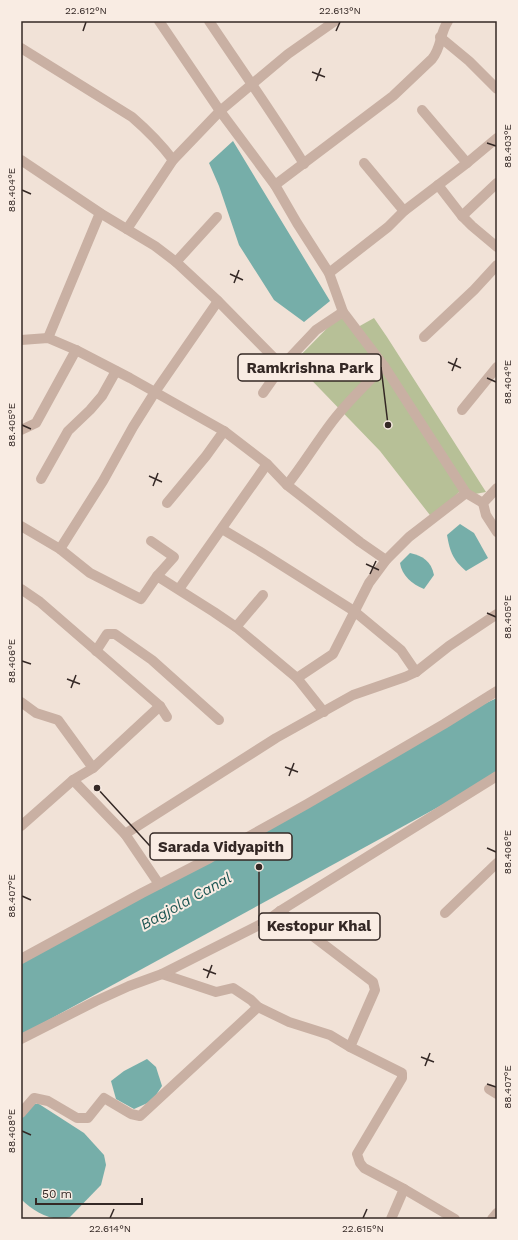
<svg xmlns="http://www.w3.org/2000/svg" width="518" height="1240" font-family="'Work Sans',sans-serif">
<rect width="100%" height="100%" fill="#f1e2d7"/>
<!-- green -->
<polygon fill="#b7c097" points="343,312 358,327 374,318 387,337 486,492 475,494 460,491 433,519 380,451 294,362"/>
<!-- water -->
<g fill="#76aea9">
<polygon points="233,141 330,301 304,322 274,300 239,245 219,186 209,163"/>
<path d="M460,524L474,533L488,558L466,571C453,560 450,552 447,535Z"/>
<path d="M410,553C423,556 431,561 434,575L424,589C412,584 402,576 400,563Z"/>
<polygon points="497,698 497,775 21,1035 21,958 486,703"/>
<polygon points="147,1059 156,1067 162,1086 152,1101 134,1109 116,1099 111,1081 124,1071"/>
<path d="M28,1104H39L84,1133L104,1155L106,1165L101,1185L70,1217C52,1223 33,1211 21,1199V1112Z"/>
</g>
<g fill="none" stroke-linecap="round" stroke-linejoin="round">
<!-- minor -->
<g stroke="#c9b0a3" stroke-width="10">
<polyline points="159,21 220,111 275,185 297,223 329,273 343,312 384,366 466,493 483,503"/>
<path d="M209,21C241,69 274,115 304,164"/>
<polyline points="440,37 469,61 497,89"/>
<path d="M21,48L132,117C147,130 161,144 173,160"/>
<polyline points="422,110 467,163"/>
<polyline points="21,160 100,213 155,246 176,262 218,301 282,366"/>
<polyline points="364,163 404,211"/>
<path d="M275,185L393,96L432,59C442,47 439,35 448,21"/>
<polyline points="438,185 462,216 472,226 497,247"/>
<polyline points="462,216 497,183"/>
<polyline points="127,229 173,160 220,111 288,54 335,21"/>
<polyline points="176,262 217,217"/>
<polyline points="329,273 388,227 404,211 467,163 497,138"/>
<polyline points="424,337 474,290 497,265"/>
<polyline points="48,338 100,213"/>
<polyline points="21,340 48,338 76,350 130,378 224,431 267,464 287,485 360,542 386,560"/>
<polyline points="263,393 282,366 316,330 343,312"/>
<polyline points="462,410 497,367"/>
<polyline points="21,430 36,423 76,350"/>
<polyline points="41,479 68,431 90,410 102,396 116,371"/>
<path d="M287,485C303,465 316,443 332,422C347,402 366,384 384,366"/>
<polyline points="497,488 483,503 486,515 497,532"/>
<polyline points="167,503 206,456 224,431"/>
<polyline points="21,526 60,549 90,573 141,599 157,576 214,612 236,627 297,678 324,712"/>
<polyline points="222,529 259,551 354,611 401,650 416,672"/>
<polyline points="151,541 174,557 157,576"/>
<polyline points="60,549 103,481 133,427 155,392 218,301"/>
<polyline points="21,589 40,602 160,706 167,717"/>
<polyline points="179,589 267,464"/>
<polyline points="236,627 263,595"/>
<polyline points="96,651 107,634 115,634 152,660 219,720"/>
<polyline points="297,678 333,654 369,583 386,560 409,537 466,493"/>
<polyline points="21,702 36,713 58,720 93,768"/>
<polyline points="73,780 125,834 159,884"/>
<polyline points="21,826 73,780 93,768 160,706"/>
<polyline points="125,834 276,738 353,695 405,677 416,672 449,646 497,614"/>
<polyline points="280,911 373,982 375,990 350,1047"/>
<polyline points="445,913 497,863"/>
<polyline points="21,959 142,893 210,858 307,804 444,724 497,691"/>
<polyline points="162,974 216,992 233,988 251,1000 258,1007 289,1022 330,1035 350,1047 402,1073 402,1078 357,1154 360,1163 364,1168 404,1189 455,1219"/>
<polyline points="21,1039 96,1001 129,986 162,974 265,922 280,911 497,776"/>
<polyline points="489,1089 497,1094"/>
<polyline points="21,1113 34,1098 48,1101 77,1118 88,1118 104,1098 131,1114 140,1116 258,1007"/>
<polyline points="391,1219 404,1189"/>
<polyline points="492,1219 497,1213"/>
</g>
</g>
<!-- ticks -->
<path fill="none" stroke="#342825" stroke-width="1.5" d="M83,31L86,22M336,31L340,22M312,72L325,77M316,81L321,68M487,143L496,146M22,190L31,194M230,274L243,280M234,283L239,270M448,362L461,368M452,371L457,358M487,378L496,382M22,425L31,429M149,476L162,482M153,486L158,473M366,564L379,570M370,574L376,561M487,613L496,617M22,661L31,664M67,679L80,684M71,688L76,675M285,767L298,772M289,776L294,763M487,848L496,852M22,896L31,900M203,969L216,974M207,978L212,965M421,1057L434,1062M425,1066L430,1053M487,1084L496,1087M22,1131L31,1135M110,1218L114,1209M363,1218L367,1209"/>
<g text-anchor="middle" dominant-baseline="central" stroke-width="4" stroke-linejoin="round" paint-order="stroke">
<!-- water labels -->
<g font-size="15" font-style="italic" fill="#1b5552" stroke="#f9ece3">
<text transform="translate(186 901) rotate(-29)">Bagjola Canal</text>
</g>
</g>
<!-- callouts -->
<path fill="none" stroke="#342825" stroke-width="1.5" d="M388 425L381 367M97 788L150 846M259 867L259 926"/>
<g fill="#342825" stroke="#f9ece3" stroke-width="1.5">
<circle cx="388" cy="425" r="4"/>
<circle cx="97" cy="788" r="4"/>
<circle cx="259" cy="867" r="4"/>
</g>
<g fill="#f9ece3" stroke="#342825" stroke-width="1.5">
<rect x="238" y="354" width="143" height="27" rx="4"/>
<rect x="150" y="833" width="142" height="27" rx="4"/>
<rect x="259" y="913" width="121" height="27" rx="4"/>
</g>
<g font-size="15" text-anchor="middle" font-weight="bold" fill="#342825">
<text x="310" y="373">Ramkrishna Park</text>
<text x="221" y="852">Sarada Vidyapith</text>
<text x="319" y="931">Kestopur Khal</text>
</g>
<!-- border -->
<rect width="518" height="1240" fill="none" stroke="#f9ece3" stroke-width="44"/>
<!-- scale -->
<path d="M36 1198v6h106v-6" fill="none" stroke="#342825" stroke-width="2"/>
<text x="42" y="1198" font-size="12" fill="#342825" stroke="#f9ece3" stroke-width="3" paint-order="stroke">50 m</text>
<rect x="22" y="22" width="474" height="1196" fill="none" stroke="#342825" stroke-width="1.5"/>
<g font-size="10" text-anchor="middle" fill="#342825">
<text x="86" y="14">22.612°N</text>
<text x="340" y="14">22.613°N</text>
<text transform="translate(507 146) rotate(-90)" y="4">88.403°E</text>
<text transform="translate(11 190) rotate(-90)" y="4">88.404°E</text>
<text transform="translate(507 382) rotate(-90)" y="4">88.404°E</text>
<text transform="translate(11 425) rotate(-90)" y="4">88.405°E</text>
<text transform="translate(507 617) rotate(-90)" y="4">88.405°E</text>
<text transform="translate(11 661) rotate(-90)" y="4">88.406°E</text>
<text transform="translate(507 852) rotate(-90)" y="4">88.406°E</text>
<text transform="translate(11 896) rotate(-90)" y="4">88.407°E</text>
<text transform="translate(507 1087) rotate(-90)" y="4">88.407°E</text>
<text transform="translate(11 1131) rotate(-90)" y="4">88.408°E</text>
<text x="110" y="1232">22.614°N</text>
<text x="363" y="1232">22.615°N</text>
</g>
</svg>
